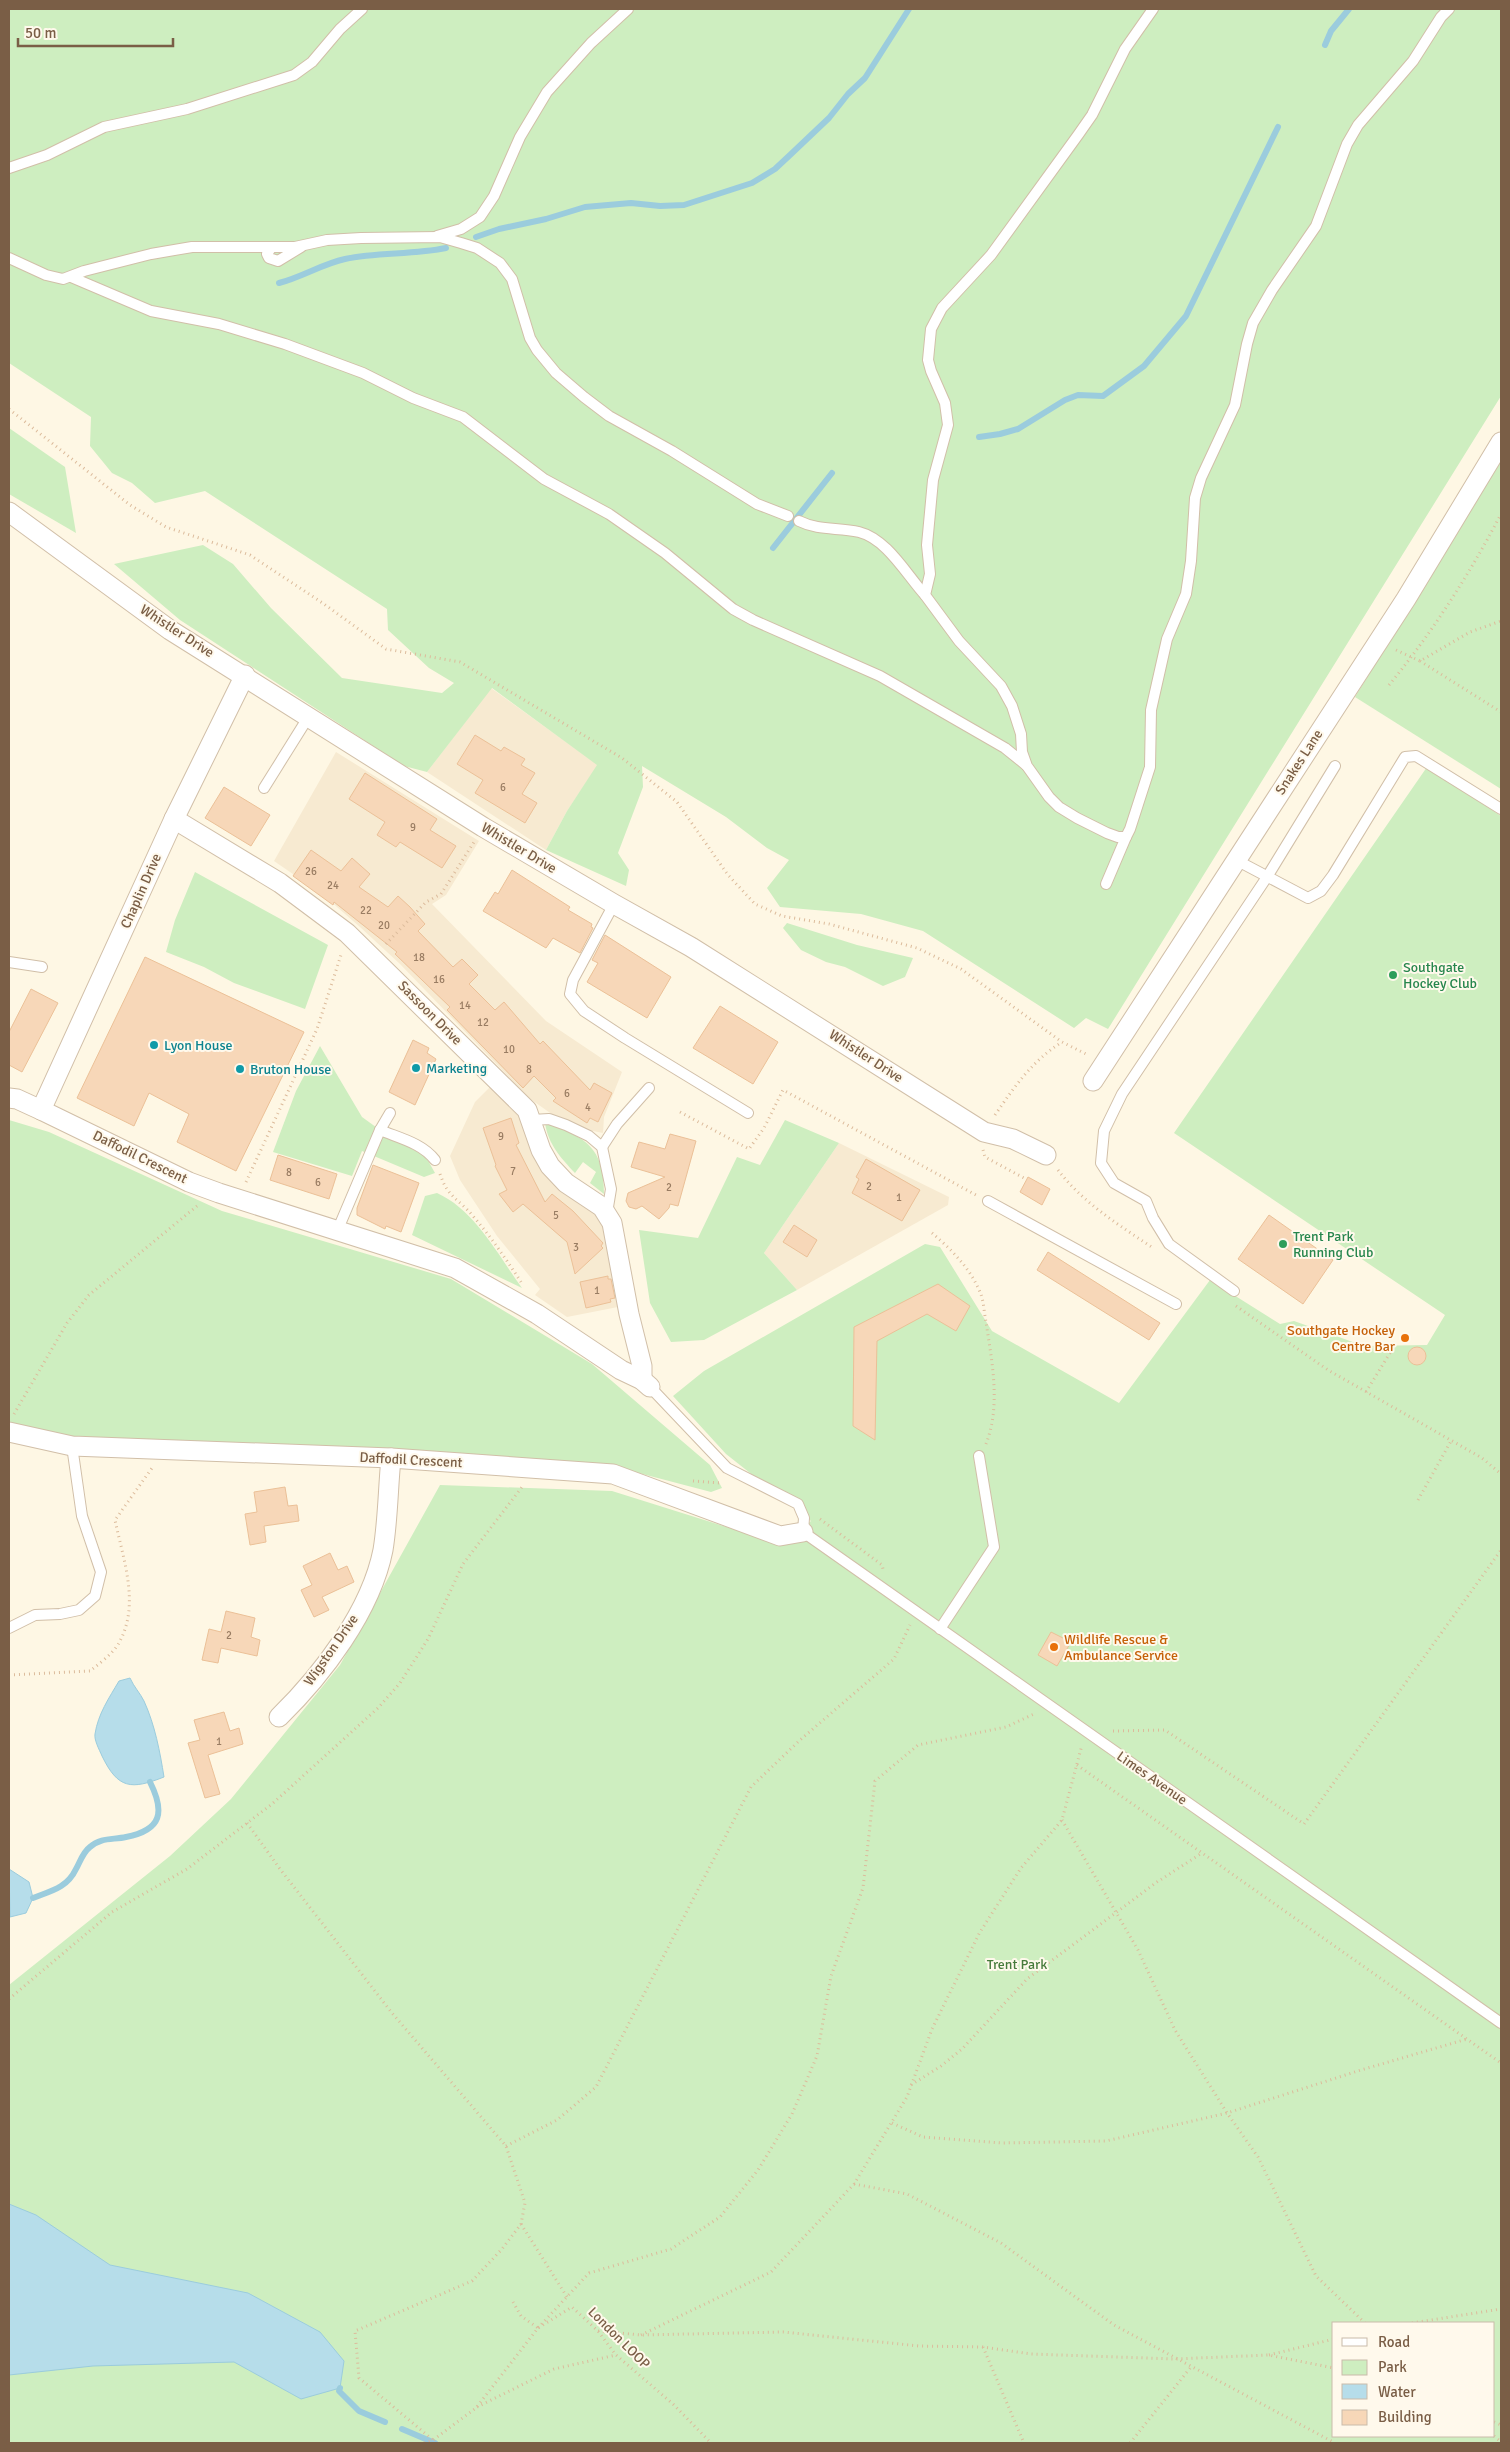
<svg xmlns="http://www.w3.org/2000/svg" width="1510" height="2452" font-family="Signika,sans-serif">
<rect width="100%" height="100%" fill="#fef7e4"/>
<!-- residential -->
<g fill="#f7ead1">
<polygon points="491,688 598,765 567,811 546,850 427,772"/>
<polygon points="336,752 479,841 446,895 432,904 546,1021 622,1072 604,1117 603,1133 583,1129 553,1115 529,1098 400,964 360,927 322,894 274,861"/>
<polygon points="492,1085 518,1111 605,1224 623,1306 567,1317 535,1295 540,1289 497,1236 460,1180 450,1156 475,1102"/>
<polygon points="839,1143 949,1197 948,1205 797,1290 764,1253"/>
</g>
<!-- green -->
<g fill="#ceeec0" fill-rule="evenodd">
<polygon points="9,9 1501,9 1501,396 1108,1029 1086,1018 1074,1028 923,931 861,914 780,907 767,888 789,860 767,848 726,817 642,766 643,787 618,853 629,870 626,886 546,850 567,811 597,765 492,688 427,772 404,766 180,620 114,564 203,545 233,564 271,608 342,678 442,693 454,683 429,668 388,630 387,609 205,491 155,503 132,483 112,473 90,446 91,417 9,363"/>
<polygon points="9,428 65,467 76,533 9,494"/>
<polygon points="1501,460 1501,789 1355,697"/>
<path d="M1427,767L1501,816V2443H9V1985L170,1856L231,1799L340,1665L440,1485L612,1491L784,1545L811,1521L726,1454L673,1396L704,1371L925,1244L940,1247L992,1331L1119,1403L1210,1280L1280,1324L1294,1321L1364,1346L1427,1345L1445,1315L1174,1133ZM1334,2323H1494V2436H1334Z"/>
<polygon points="195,872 328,945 305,1009 234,983 204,967 166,952 175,920"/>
<polygon points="787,923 857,945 913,958 905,977 883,986 845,967 826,962 801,950 783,928"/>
<polygon points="320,1046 362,1117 380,1130 426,1157 435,1173 424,1177 362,1151 352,1176 273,1152 296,1091"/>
<polygon points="9,1120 49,1132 222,1211 451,1279 592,1364 710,1465 722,1488 711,1492 612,1466 57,1437 9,1427"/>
<polygon points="785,1120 839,1143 764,1253 797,1290 704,1340 671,1342 650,1303 639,1230 698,1238 737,1157 760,1165"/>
<path d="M545,1123C586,1137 604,1147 604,1194L590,1183L596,1172L583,1162L575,1173C561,1158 548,1144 545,1123Z"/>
<path d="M437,1193C475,1210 498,1255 522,1288L412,1235L425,1196Z"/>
</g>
<!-- water -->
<g fill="#b6ddea" stroke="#9bccdd">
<path d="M130,1678C134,1687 140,1693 144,1701C155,1725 160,1752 164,1777C131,1790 118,1789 102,1756C99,1749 94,1740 95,1734C98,1714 109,1698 119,1681Z"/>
<polygon points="9,1869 29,1882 33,1898 26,1913 10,1917"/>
<polygon points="9,2204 36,2215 110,2265 248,2293 320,2332 344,2361 340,2388 301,2399 234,2362 93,2366 9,2375"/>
</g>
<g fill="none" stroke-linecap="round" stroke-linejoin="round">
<!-- stream -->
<g stroke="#9bccdd" stroke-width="6">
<polyline points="1325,45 1331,31 1349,9"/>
<polyline points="476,237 499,229 546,219 585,207 631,203 660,206 684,205 752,183 775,169 790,155 829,118 848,94 865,78 909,9"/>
<path d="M279,283C302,277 322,264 345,259C378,252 412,255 446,248"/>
<polyline points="979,437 1000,434 1018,429 1065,400 1078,395 1103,396 1144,366 1186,316 1278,127"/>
<polyline points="773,548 832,473"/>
<path d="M33,1898C51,1891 67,1888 76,1869C80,1862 83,1852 90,1847C101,1837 113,1840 126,1837C162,1830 165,1812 150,1782"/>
<polyline points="340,2388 339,2391 359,2411 385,2422"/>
<polyline points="402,2429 435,2443"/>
</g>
</g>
<!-- building -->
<g fill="#f7d7b8" stroke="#ebc097">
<polygon points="475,735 501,751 504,747 525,759 521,765 535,773 522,794 537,803 525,823 475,793 483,780 457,764"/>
<polygon points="365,773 437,819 430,830 456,846 442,868 400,842 396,847 377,835 385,822 349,799"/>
<polygon points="224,787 270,815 251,846 205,818"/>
<polygon points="311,850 341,871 352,858 370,874 359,887 388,907 398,896 410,907 425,924 418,931 453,967 462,959 478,975 469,984 495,1010 504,1002 540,1044 543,1041 590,1090 594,1083 612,1093 598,1122 590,1118 587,1123 553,1101 556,1098 534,1076 523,1088 447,1010 450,1007 395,954 397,952 334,902 333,905 293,876"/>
<polygon points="512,870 570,907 568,910 592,924 591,927 593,928 580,953 553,938 546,948 483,911 495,892 498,894"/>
<polygon points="605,935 671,977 647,1018 587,982 598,963 592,960"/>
<polygon points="145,957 304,1032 236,1171 177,1142 189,1114 149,1093 134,1126 77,1098"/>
<polygon points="31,989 58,1003 22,1072 9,1065 9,1032"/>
<polygon points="720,1006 778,1042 753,1084 693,1048"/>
<polygon points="413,1040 429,1048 427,1053 436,1059 415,1105 389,1092"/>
<polygon points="511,1118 519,1143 516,1145 545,1202 552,1194 573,1211 603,1243 601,1246 603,1248 575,1274 567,1242 523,1204 513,1212 499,1194 507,1190 495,1166 496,1165 483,1128"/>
<polygon points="670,1134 696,1141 678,1206 670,1204 669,1208 659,1219 642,1206 636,1209 629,1207 626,1201 628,1193 665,1177 631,1167 639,1142 665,1149"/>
<polygon points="278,1155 337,1174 329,1199 270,1180"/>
<polygon points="866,1159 920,1190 902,1221 852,1193 859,1179 856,1177"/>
<polygon points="373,1165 419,1183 401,1232 386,1226 385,1229 357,1215 357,1208"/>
<polygon points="1028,1177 1050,1189 1042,1205 1020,1192"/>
<polygon points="1269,1215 1333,1260 1303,1304 1238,1259"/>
<polygon points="794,1225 817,1240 807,1257 783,1242"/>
<polygon points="1048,1252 1160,1323 1149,1340 1037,1270"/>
<polygon points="608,1276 608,1279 611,1279 615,1298 610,1299 611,1302 586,1308 580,1282"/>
<polygon points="938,1284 970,1306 956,1331 927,1314 877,1341 875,1440 853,1426 854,1327"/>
<circle cx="1417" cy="1356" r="9"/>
<polygon points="285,1487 288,1506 297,1505 299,1521 264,1526 266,1542 250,1545 245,1514 257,1512 254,1492"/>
<polygon points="330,1553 338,1570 347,1566 354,1582 322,1597 329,1610 314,1617 301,1590 312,1585 303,1566"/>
<polygon points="226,1611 255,1618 251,1637 260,1640 257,1656 221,1648 218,1663 202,1660 209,1629 221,1632"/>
<polygon points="1051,1632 1071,1642 1057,1666 1038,1655"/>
<polygon points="224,1712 230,1731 239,1728 243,1744 208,1755 220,1794 205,1798 188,1743 200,1740 194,1720"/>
</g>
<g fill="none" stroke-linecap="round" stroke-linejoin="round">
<!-- lane casing -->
<g stroke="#d1bfa8" stroke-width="12">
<g id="lane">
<polyline points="1153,9 1125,49 1092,115 1078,135 991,255 942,308 931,329 928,360 931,371 945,403 948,425 933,480 927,545 930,574 925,595 959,641 1001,686 1012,706 1021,734 1022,752 1027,766 1049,797 1059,807 1077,818 1107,833 1118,837 1126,837 1130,829 1150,767 1151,710 1167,639 1186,594 1191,561 1195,498 1201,478 1235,405 1247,344 1253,323 1272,290 1316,226 1347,144 1358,125 1413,61 1441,17 1449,9"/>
<polyline points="9,168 47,155 104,127 187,109 294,75 312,62 340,29 362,9"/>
<polyline points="437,236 461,229 480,217 494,196 520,137 547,92 591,43 628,9"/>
<polyline points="271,248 267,254 269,258 278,261 301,247"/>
<polyline points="9,258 46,275 63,279 84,271 151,254 192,247 295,247 327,240 361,238 440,237 461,243 477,248 500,263 512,279 530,338 537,350 556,373 584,397 609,416 672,451 757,504 788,516"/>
<polyline points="71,277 151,311 219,324 285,344 363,373 413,398 463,417 544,479 609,514 665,553 733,609 753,620 880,676 1005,748 1026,765"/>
<path d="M799,521C819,531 838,527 859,532C887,539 906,574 925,595"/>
<polyline points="264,788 309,716"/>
<polyline points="1236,860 1308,898 1321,891 1333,875 1405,757 1416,756 1501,809"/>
<polyline points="1106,884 1126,837"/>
<polyline points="614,904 573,980 570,994 584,1011 625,1038 748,1113"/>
<polyline points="9,962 42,967"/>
<polyline points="532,1120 549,1119 566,1125 589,1136 602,1147 611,1189 607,1213"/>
<path d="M380,1130C399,1138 422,1143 435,1160"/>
<polyline points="602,1147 617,1124 649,1088"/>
<polyline points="988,1201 1176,1304"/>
<polyline points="338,1229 380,1130 390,1113"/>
<polyline points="1234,1291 1169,1244 1153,1218 1146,1201 1114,1183 1101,1163 1104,1131 1122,1094 1267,877 1335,766"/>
<polyline points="651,1388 727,1468 798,1504 804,1518 803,1532 1501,2023"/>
<polyline points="9,1628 35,1615 60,1614 79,1610 95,1596 101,1572 82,1516 72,1446"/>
<polyline points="940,1629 994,1547 979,1456"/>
</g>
</g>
<!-- street casing -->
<g stroke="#d1bfa8" stroke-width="21">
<g id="street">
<polyline points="9,512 170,630 483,827 614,904 691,947 984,1132 1013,1139 1046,1155"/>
<polyline points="174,819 280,883 347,933 527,1110 541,1150 550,1166 566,1183 602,1207 612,1223 629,1314 642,1366 642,1380"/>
<polyline points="1093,1081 1406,599 1501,442"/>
<polyline points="9,1098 17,1099 41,1110 189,1182 219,1193 455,1268 537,1314 621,1370 642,1380 650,1387"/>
<polyline points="41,1110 174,819 245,675"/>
<polyline points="9,1432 72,1446 391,1458 613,1474 780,1536 803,1532"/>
<path d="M279,1717C322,1675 371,1611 383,1550C388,1520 388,1488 391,1458"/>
</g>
</g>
<!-- path -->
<g stroke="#dcbb9b" stroke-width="3" stroke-dasharray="1 4" stroke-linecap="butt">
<polyline points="9,409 130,505 166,527 250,555 324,604 386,649 460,662 622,758 677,802 728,875 755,904 782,916 829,924 917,948 961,969 1062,1042"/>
<polyline points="1396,650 1420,661 1470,632 1501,621"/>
<polyline points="1420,661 1501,712"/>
<path d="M1389,685C1432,633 1469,575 1501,514"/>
<polyline points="386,944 426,902 441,894 474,842"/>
<polyline points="680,1112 749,1149 764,1128 783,1090 976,1195"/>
<path d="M995,1115C1015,1086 1032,1061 1062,1042L1088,1055"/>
<polyline points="983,1150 985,1157 1024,1178"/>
<path d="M1058,1170C1083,1203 1119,1225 1153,1248"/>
<path d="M440,1174C448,1198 458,1198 473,1216C491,1237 506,1259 521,1282"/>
<polyline points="246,1182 317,1029 341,955"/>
<path d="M932,1233C951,1249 970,1268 980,1292C984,1301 984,1313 986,1322C992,1362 1001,1406 986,1444"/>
<polyline points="1236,1306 1328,1370 1482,1458 1501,1474"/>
<polyline points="1366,1392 1393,1348"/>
<polyline points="14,1414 67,1323 89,1295 197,1206"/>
<polyline points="693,1481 720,1483"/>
<polyline points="1418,1500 1451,1441"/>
<polyline points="820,1519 882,1565 883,1569"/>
<path d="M9,1675L90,1671C100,1663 114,1653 120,1641C140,1603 123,1559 115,1520L152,1468"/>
<polyline points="1113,1731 1165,1730 1304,1824 1501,1550"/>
<polyline points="1077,1765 1501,2063"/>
<polyline points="1062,1820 1138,1950 1175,2030 1227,2113 1258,2157 1316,2276 1365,2323"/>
<polyline points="247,1823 280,1869 392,2013 506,2146 525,2203 521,2224 502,2249 472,2281 355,2331 359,2378 433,2440"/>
<polyline points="9,1999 112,1912 187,1869 272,1804 378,1708 400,1683 428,1639 463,1564 522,1487"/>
<polyline points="911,2085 941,2066 962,2049 1027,1979 1157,1882 1202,1853"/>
<polyline points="892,2123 923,2137 1002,2143 1106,2141 1227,2113 1361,2070 1467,2039"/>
<polyline points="506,2146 557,2120 596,2087 751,1787 800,1740 894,1659 910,1625"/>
<polyline points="854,2184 907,2194 1001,2243 1114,2325 1335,2443"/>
<polyline points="521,2224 567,2297"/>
<polyline points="513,2302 521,2316 538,2328"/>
<polyline points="1412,2323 1501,2309"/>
<polyline points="538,2328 589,2273 671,2249 720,2217 758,2170 792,2114 817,2056 831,1976 863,1888 875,1781 918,1745 1006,1727 1034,1714"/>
<polyline points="598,2331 641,2335 783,2332 919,2346 983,2347 1031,2354 1175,2359 1268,2355 1334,2368"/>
<polyline points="641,2335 771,2272 854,2184 907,2097 932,2029 980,1932 1021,1868 1062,1820 1082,1745"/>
<polyline points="983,2347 1024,2443"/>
<polyline points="1269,2355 1334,2339"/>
<polyline points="477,2407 554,2369 616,2355"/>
<polyline points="1494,2422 1501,2425"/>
<polyline points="1494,2436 1501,2442"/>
<polyline points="424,2443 433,2440 476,2408 538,2328 572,2307 598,2331 616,2355 673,2404 711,2443"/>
<polyline points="1130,2443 1191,2367"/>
</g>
<!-- lane -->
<use href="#lane" stroke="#fff" stroke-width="10"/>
<!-- street -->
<use href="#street" stroke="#fff" stroke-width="19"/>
</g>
<!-- markers -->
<g fill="#2e9e5b" stroke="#fff9ec" stroke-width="2">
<circle cx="1393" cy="975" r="5"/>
<circle cx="1283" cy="1244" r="5"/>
</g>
<g fill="#0f9aa8" stroke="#fff9ec" stroke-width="2">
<circle cx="154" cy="1045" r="5"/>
<circle cx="416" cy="1068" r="5"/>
<circle cx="240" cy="1069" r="5"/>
</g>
<g fill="#e8710a" stroke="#fff9ec" stroke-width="2">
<circle cx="1405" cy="1338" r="5"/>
<circle cx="1054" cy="1647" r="5"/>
</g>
<g text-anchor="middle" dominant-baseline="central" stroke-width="4" stroke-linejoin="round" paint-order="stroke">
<!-- number labels -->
<g font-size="11" fill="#997c62">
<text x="503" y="787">6</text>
<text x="413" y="827">9</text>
<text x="311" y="871">26</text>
<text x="333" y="885">24</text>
<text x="366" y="910">22</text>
<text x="384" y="925">20</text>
<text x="419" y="957">18</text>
<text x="439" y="979">16</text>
<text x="465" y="1005">14</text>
<text x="483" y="1022">12</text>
<text x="509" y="1049">10</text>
<text x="529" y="1069">8</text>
<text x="567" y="1093">6</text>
<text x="588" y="1107">4</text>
<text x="501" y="1136">9</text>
<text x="513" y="1171">7</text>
<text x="289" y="1172">8</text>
<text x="318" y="1182">6</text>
<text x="869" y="1186">2</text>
<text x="669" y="1187">2</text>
<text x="899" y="1197">1</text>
<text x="556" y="1215">5</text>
<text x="576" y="1247">3</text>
<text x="597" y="1290">1</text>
<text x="229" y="1635">2</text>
<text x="219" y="1741">1</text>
</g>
<!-- street labels -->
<g font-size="14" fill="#7a5e46" stroke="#fff9ec">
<text transform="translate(177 631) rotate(33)">Whistler Drive</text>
<text transform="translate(1299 762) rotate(-57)">Snakes Lane</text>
<text transform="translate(519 848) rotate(31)">Whistler Drive</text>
<text transform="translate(141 891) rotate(-66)">Chaplin Drive</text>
<text transform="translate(430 1013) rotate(45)">Sassoon Drive</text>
<text transform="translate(866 1056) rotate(33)">Whistler Drive</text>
<text transform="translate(140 1157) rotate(26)">Daffodil Crescent</text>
<text transform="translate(411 1460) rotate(3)">Daffodil Crescent</text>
<text transform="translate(331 1650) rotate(-55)">Wigston Drive</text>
<text transform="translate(1152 1778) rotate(35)">Limes Avenue</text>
<text transform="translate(619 2338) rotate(45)">London LOOP</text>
</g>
<!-- leisure labels -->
<g font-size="14" fill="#27864d" stroke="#fff9ec" text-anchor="start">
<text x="1403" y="967">Southgate<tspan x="1403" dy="16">Hockey Club</tspan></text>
<text x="1293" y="1236">Trent Park<tspan x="1293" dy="16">Running Club</tspan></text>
</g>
<!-- culture labels -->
<g font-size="14" fill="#0d838f" stroke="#fff9ec" text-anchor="start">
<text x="164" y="1045">Lyon House</text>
<text x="426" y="1068">Marketing</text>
<text x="250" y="1069">Bruton House</text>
</g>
<!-- food labels -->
<g font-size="14" fill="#c56008" stroke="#fff9ec" text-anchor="end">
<text x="1395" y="1330">Southgate Hockey<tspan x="1395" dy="16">Centre Bar</tspan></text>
<text x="1064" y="1639" text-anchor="start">Wildlife Rescue &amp;<tspan x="1064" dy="16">Ambulance Service</tspan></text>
</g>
<!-- park labels -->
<g font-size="14" fill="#477b3b" stroke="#fff9ec">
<text x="1017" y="1964">Trent Park</text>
</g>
</g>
<!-- border -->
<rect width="1510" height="2452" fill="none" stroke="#7a5e46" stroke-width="20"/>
<!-- legend -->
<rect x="1332" y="2322" width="162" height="115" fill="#fff9ec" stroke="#cabbaa"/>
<rect x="1342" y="2338" width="25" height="8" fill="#ffffff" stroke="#cabbaa"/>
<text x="1378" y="2347" font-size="15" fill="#7a5e46">Road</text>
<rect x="1342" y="2360" width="25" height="15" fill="#ceeec0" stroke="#cabbaa"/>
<text x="1378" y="2372" font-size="15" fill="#7a5e46">Park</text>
<rect x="1342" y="2384" width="25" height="15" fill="#b6ddea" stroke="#cabbaa"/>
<text x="1378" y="2397" font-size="15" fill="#7a5e46">Water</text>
<rect x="1342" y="2410" width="25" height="15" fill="#f7d7b8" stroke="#cabbaa"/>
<text x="1378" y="2422" font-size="15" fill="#7a5e46">Building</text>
<!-- scale -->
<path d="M18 38v8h155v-8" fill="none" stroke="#7a5e46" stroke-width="2.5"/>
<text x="25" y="38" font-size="15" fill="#7a5e46" stroke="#fff9ec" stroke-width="4" paint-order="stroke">50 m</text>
</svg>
